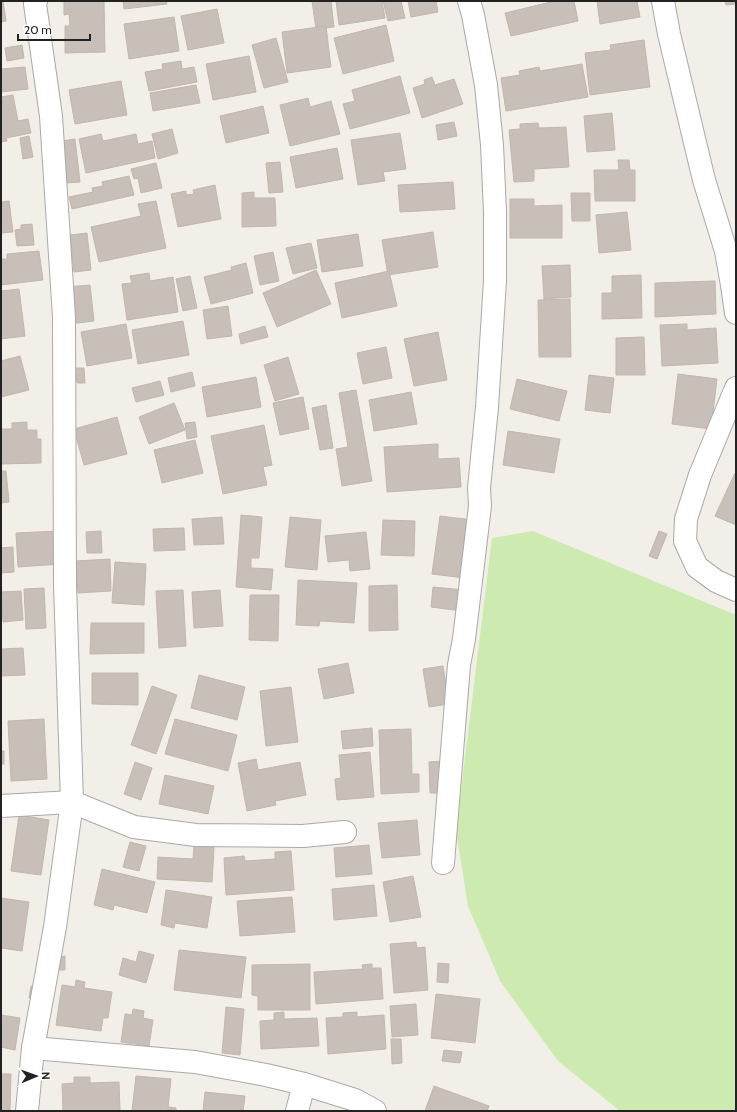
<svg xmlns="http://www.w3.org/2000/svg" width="737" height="1112" font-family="Cabin,sans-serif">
<rect width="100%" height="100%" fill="#f2efe9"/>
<!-- grass -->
<polygon fill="#cdebb0" points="533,531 736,615 736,1111 620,1111 558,1061 500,981 468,906 456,831 492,538"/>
<!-- building -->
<g fill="#c7bfb8" stroke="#c4b6ab">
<polygon points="1,1 3,1 6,21 1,22"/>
<polygon points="64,1 104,1 105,52 65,53 65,26 70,26 69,14 64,15"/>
<polygon points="123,1 166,1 167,4 124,9"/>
<polygon points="312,1 331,1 334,27 316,29"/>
<polygon points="336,1 382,1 385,18 339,25"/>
<polygon points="383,1 401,1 405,18 388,21"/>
<polygon points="408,1 436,1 438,12 411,17"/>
<polygon points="555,1 574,1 578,21 511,36 505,13"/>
<polygon points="597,1 637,1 640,17 600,24"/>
<polygon points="725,1 736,1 736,4 726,5"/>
<polygon points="217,9 224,43 188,50 181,16"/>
<polygon points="174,17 179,51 129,59 124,24"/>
<polygon points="386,25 394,61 343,74 334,38"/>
<polygon points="326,26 331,67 287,73 282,32"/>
<polygon points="276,38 288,82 264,88 252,45"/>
<polygon points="644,40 650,87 590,95 585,53 611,50 610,45"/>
<polygon points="22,45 24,58 7,61 5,48"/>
<polygon points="249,56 256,92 213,100 206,64"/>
<polygon points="181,61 182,69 194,67 197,82 149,91 145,72 163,69 162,64"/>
<polygon points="582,64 588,97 506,111 501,78 520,75 519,71 539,67 540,71"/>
<polygon points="25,67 28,89 1,92 1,69"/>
<polygon points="400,76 410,113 350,129 343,104 355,101 352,90"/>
<polygon points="432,77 435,85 454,79 463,104 422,118 413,88 425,84 424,80"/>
<polygon points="121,81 127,115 75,124 69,90"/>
<polygon points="196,85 200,103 153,111 150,93"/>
<polygon points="13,95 18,121 28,119 31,133 6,138 7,141 1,142 1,105 3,105 1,97"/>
<polygon points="308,98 310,107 331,101 340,134 290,146 280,105"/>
<polygon points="263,106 269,133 226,143 220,116"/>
<polygon points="612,113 615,150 587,152 584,116"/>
<polygon points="454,122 457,136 438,140 436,125"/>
<polygon points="538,123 539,128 566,127 569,167 534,169 534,181 514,182 509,130 520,129 520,124"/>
<polygon points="172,129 178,153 158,159 152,134"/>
<polygon points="400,133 406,169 383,172 385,181 358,185 351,140"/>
<polygon points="101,134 103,141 136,134 138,144 152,141 155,158 86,173 79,139"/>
<polygon points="29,136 33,157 23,159 20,138"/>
<polygon points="75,139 80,182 66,183 61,141"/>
<polygon points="337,148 343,179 296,188 290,157"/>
<polygon points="618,160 629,160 630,170 635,170 635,201 595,201 594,170 619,170"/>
<polygon points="280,162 283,192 269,193 266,163"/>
<polygon points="156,163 162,188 141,193 138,178 134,179 131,169"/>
<polygon points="129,176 134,195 72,209 69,197 93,192 92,188 103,186 102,182"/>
<polygon points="453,182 455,209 400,212 398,185"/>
<polygon points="215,185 221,219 178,227 171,194 186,191 186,195 194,194 193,190"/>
<polygon points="254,192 254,198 275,198 276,226 242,227 242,193"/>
<polygon points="571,193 590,193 590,221 572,221"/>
<polygon points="510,199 534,199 534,206 562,205 562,238 510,238"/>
<polygon points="9,201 13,232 1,233 1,202"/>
<polygon points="156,201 166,248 99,262 91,227 141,216 138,204"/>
<polygon points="627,212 631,250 599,253 596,215"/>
<polygon points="32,224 34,245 17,246 15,230 21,229 21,225"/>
<polygon points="433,232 438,267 388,275 382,240"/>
<polygon points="87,233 91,270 74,272 70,235"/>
<polygon points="358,234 363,266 322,272 317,240"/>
<polygon points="311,243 317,268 293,274 286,248"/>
<polygon points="39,251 43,280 1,285 1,259 7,259 7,254"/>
<polygon points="273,252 279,281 260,285 254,256"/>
<polygon points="246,263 253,293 211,304 204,277 232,270 231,267"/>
<polygon points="570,265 571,297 544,299 542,266"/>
<polygon points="316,270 331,304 277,327 263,293"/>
<polygon points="389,271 397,306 342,318 335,283"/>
<polygon points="149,273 150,281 173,277 178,312 127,320 122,284 132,283 130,276"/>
<polygon points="641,275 642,318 602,319 602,293 612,293 612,276"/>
<polygon points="190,276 197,308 183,311 176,279"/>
<polygon points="715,281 716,314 655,317 655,283"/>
<polygon points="90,285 94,321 70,324 66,287"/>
<polygon points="19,289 25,336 1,339 1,291"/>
<polygon points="570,299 571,357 539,357 538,300"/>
<polygon points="228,306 232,336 207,339 203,310"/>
<polygon points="183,321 189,355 138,364 132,330"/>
<polygon points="126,324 132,358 87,366 81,332"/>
<polygon points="687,324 687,330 716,328 718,363 662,366 660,325"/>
<polygon points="265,326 268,337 241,344 239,334"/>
<polygon points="438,332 447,380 414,386 404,339"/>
<polygon points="644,337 645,375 616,375 616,338"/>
<polygon points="386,347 392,378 363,384 357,353"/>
<polygon points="20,356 29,390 1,397 1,361"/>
<polygon points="288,357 299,394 275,401 264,365"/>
<polygon points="75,368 84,368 85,383 77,383"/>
<polygon points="192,372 195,386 171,392 168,378"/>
<polygon points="678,374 717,379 711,429 672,424"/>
<polygon points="589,375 614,378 610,413 585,410"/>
<polygon points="256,377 261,407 207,417 202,387"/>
<polygon points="517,379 567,391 559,421 510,409"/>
<polygon points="160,381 164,395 136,402 132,388"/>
<polygon points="356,390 372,481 342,486 336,449 348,447 339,393"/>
<polygon points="411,392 417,424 374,431 369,400"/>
<polygon points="303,397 309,429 280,435 273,403"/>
<polygon points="174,403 185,430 149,444 139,417"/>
<polygon points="326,405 333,448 320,450 312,408"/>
<polygon points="117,417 127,454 84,465 74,429"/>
<polygon points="27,422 27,430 37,430 37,439 41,439 41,463 1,464 1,429 12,429 12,423"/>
<polygon points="195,422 197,437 187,439 185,423"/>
<polygon points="264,425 272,465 263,467 267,485 223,494 211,436"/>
<polygon points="508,431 560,439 554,473 503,465"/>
<polygon points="195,440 203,473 162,483 154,450"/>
<polygon points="438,444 438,459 459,458 461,487 387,492 384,447"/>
<polygon points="1,471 6,471 9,502 1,503"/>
<polygon points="735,473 736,473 736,525 715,516"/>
<polygon points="241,515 262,517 259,558 251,558 251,568 273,569 271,590 236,587"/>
<polygon points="440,516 473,520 464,578 432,574"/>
<polygon points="222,517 224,544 194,545 192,519"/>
<polygon points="290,517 321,520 317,570 285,567"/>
<polygon points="383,520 415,521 414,556 381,555"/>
<polygon points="184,528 185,550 154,551 153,529"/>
<polygon points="59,531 61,564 18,567 16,533"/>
<polygon points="101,531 102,553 87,553 86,532"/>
<polygon points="659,531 667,534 657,559 649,556"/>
<polygon points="366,532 370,569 350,571 349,560 328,562 325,536"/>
<polygon points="13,547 14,572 1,573 1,548"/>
<polygon points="110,559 111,591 78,593 76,561"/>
<polygon points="115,562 146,564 144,605 112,603"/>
<polygon points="298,580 357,583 354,623 320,621 319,626 296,625"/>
<polygon points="397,585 398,630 369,631 369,586"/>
<polygon points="433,587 464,590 462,611 431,607"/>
<polygon points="44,588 46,628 26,629 24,589"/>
<polygon points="183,590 186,646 159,648 156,591"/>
<polygon points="220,590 223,626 194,628 192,592"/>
<polygon points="21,591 23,620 3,622 1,592"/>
<polygon points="250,595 279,595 278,641 249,640"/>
<polygon points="91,623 144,623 144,653 90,654"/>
<polygon points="23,648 25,675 1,676 1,649"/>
<polygon points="348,663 354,693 324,699 318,669"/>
<polygon points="443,666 449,704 429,707 423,669"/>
<polygon points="92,673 138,673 138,705 92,704"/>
<polygon points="199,675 245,687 237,720 191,708"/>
<polygon points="152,686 177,695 156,754 131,745"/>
<polygon points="291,687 298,742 266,746 260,691"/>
<polygon points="44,719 47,779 11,781 8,721"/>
<polygon points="175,719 237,735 228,771 165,754"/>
<polygon points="372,728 373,746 343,749 341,731"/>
<polygon points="411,729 412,774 419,774 419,792 381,794 379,730"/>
<rect x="1" y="751" width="3" height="13"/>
<polygon points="370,752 374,797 337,800 335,779 341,778 339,755"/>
<polygon points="256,759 258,770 300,762 306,795 275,801 276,805 247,811 238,763"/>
<polygon points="442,761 443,793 430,793 429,762"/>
<polygon points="135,762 152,768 141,800 124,794"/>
<polygon points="165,775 214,786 208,814 159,804"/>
<polygon points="19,815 49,820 41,875 11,871"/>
<polygon points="417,820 420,855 382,858 378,823"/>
<polygon points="130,842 146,846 139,871 123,867"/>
<polygon points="369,845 372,874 336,877 334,848"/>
<polygon points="194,846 214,847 212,882 157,879 158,857 193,859"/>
<polygon points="291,851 294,890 226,895 224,858 244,856 245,861 275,859 275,852"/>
<polygon points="102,869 155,882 147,913 114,905 113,910 94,905"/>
<polygon points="413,876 421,917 390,922 383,882"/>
<polygon points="374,885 377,916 334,920 332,889"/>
<polygon points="166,890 212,897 207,928 175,923 174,928 161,925"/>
<polygon points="292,897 295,932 240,936 237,901"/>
<polygon points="1,898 29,902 22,951 1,948"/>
<polygon points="416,942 417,948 425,947 428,990 394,993 390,944"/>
<polygon points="179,950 246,957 241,998 174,990"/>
<polygon points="139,951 154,955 146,983 119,975 123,958 136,962"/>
<polygon points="65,956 65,970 59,970 59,957"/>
<polygon points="438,963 449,964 448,983 437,982"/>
<polygon points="310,964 310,1010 258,1010 258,996 252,995 252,965"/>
<polygon points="372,964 372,968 381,968 383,999 316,1004 314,972 363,969 362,965"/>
<polygon points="76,980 85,982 84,988 112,992 108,1018 103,1018 101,1031 56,1025 62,985 75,987"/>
<polygon points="31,986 36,987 34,999 29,998"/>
<polygon points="436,994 480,999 475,1043 431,1038"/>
<polygon points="416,1004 418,1035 392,1037 390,1006"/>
<polygon points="226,1007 244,1009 240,1055 222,1053"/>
<polygon points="133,1009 144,1011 143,1018 153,1020 149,1046 121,1042 125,1014 132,1015"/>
<polygon points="284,1012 284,1019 317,1018 319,1046 261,1049 260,1021 274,1020 274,1013"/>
<polygon points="357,1012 357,1017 384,1015 386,1049 328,1054 326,1018 343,1017 343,1013"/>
<polygon points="1,1015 20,1018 15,1050 1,1047"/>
<polygon points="391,1039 401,1039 402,1063 392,1064"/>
<polygon points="444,1050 462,1052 460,1063 442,1061"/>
<polygon points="1,1074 11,1074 10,1111 1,1111"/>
<polygon points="136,1076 171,1079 168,1107 176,1108 176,1111 132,1111"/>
<polygon points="74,1077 90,1077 90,1083 119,1082 120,1111 63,1111 62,1084 74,1083"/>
<polygon points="434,1086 489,1106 487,1111 425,1111"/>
<polygon points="205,1092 245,1096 243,1111 203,1111"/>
</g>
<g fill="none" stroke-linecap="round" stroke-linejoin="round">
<!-- minor casing -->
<g stroke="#a9a9a9" stroke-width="24">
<g id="minor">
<polyline points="663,1 669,34 704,180 726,251 732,285 736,313"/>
<polyline points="736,388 700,475 686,519 685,541 697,567 716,581 736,590"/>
<polyline points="1,806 72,802 134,827 196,835 303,836 345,832"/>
<polyline points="443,863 459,665 464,639 480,506 479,488 487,407 495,281 495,212 492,145 486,85 473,15 469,1"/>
<polyline points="33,1048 195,1062 266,1075 304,1084 355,1100 375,1111"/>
<polyline points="27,1111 33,1048 55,927 72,802 65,584 64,317 51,116 35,4 36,1"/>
<polyline points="297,1111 304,1084"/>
</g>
</g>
<!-- minor -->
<use href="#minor" stroke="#fff" stroke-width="22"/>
</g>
<!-- border -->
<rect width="737" height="1112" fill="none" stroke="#222222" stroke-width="4"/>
<!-- north arrow -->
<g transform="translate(36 1076) rotate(88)" stroke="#ffffff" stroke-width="3" paint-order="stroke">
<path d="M0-3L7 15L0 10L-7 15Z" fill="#222222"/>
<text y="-6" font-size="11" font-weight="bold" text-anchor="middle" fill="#222222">N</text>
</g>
<!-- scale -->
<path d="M18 34v6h72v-6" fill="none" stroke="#222222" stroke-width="2"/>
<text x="24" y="34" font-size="12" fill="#222222" stroke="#ffffff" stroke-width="3" paint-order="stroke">20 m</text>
</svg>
